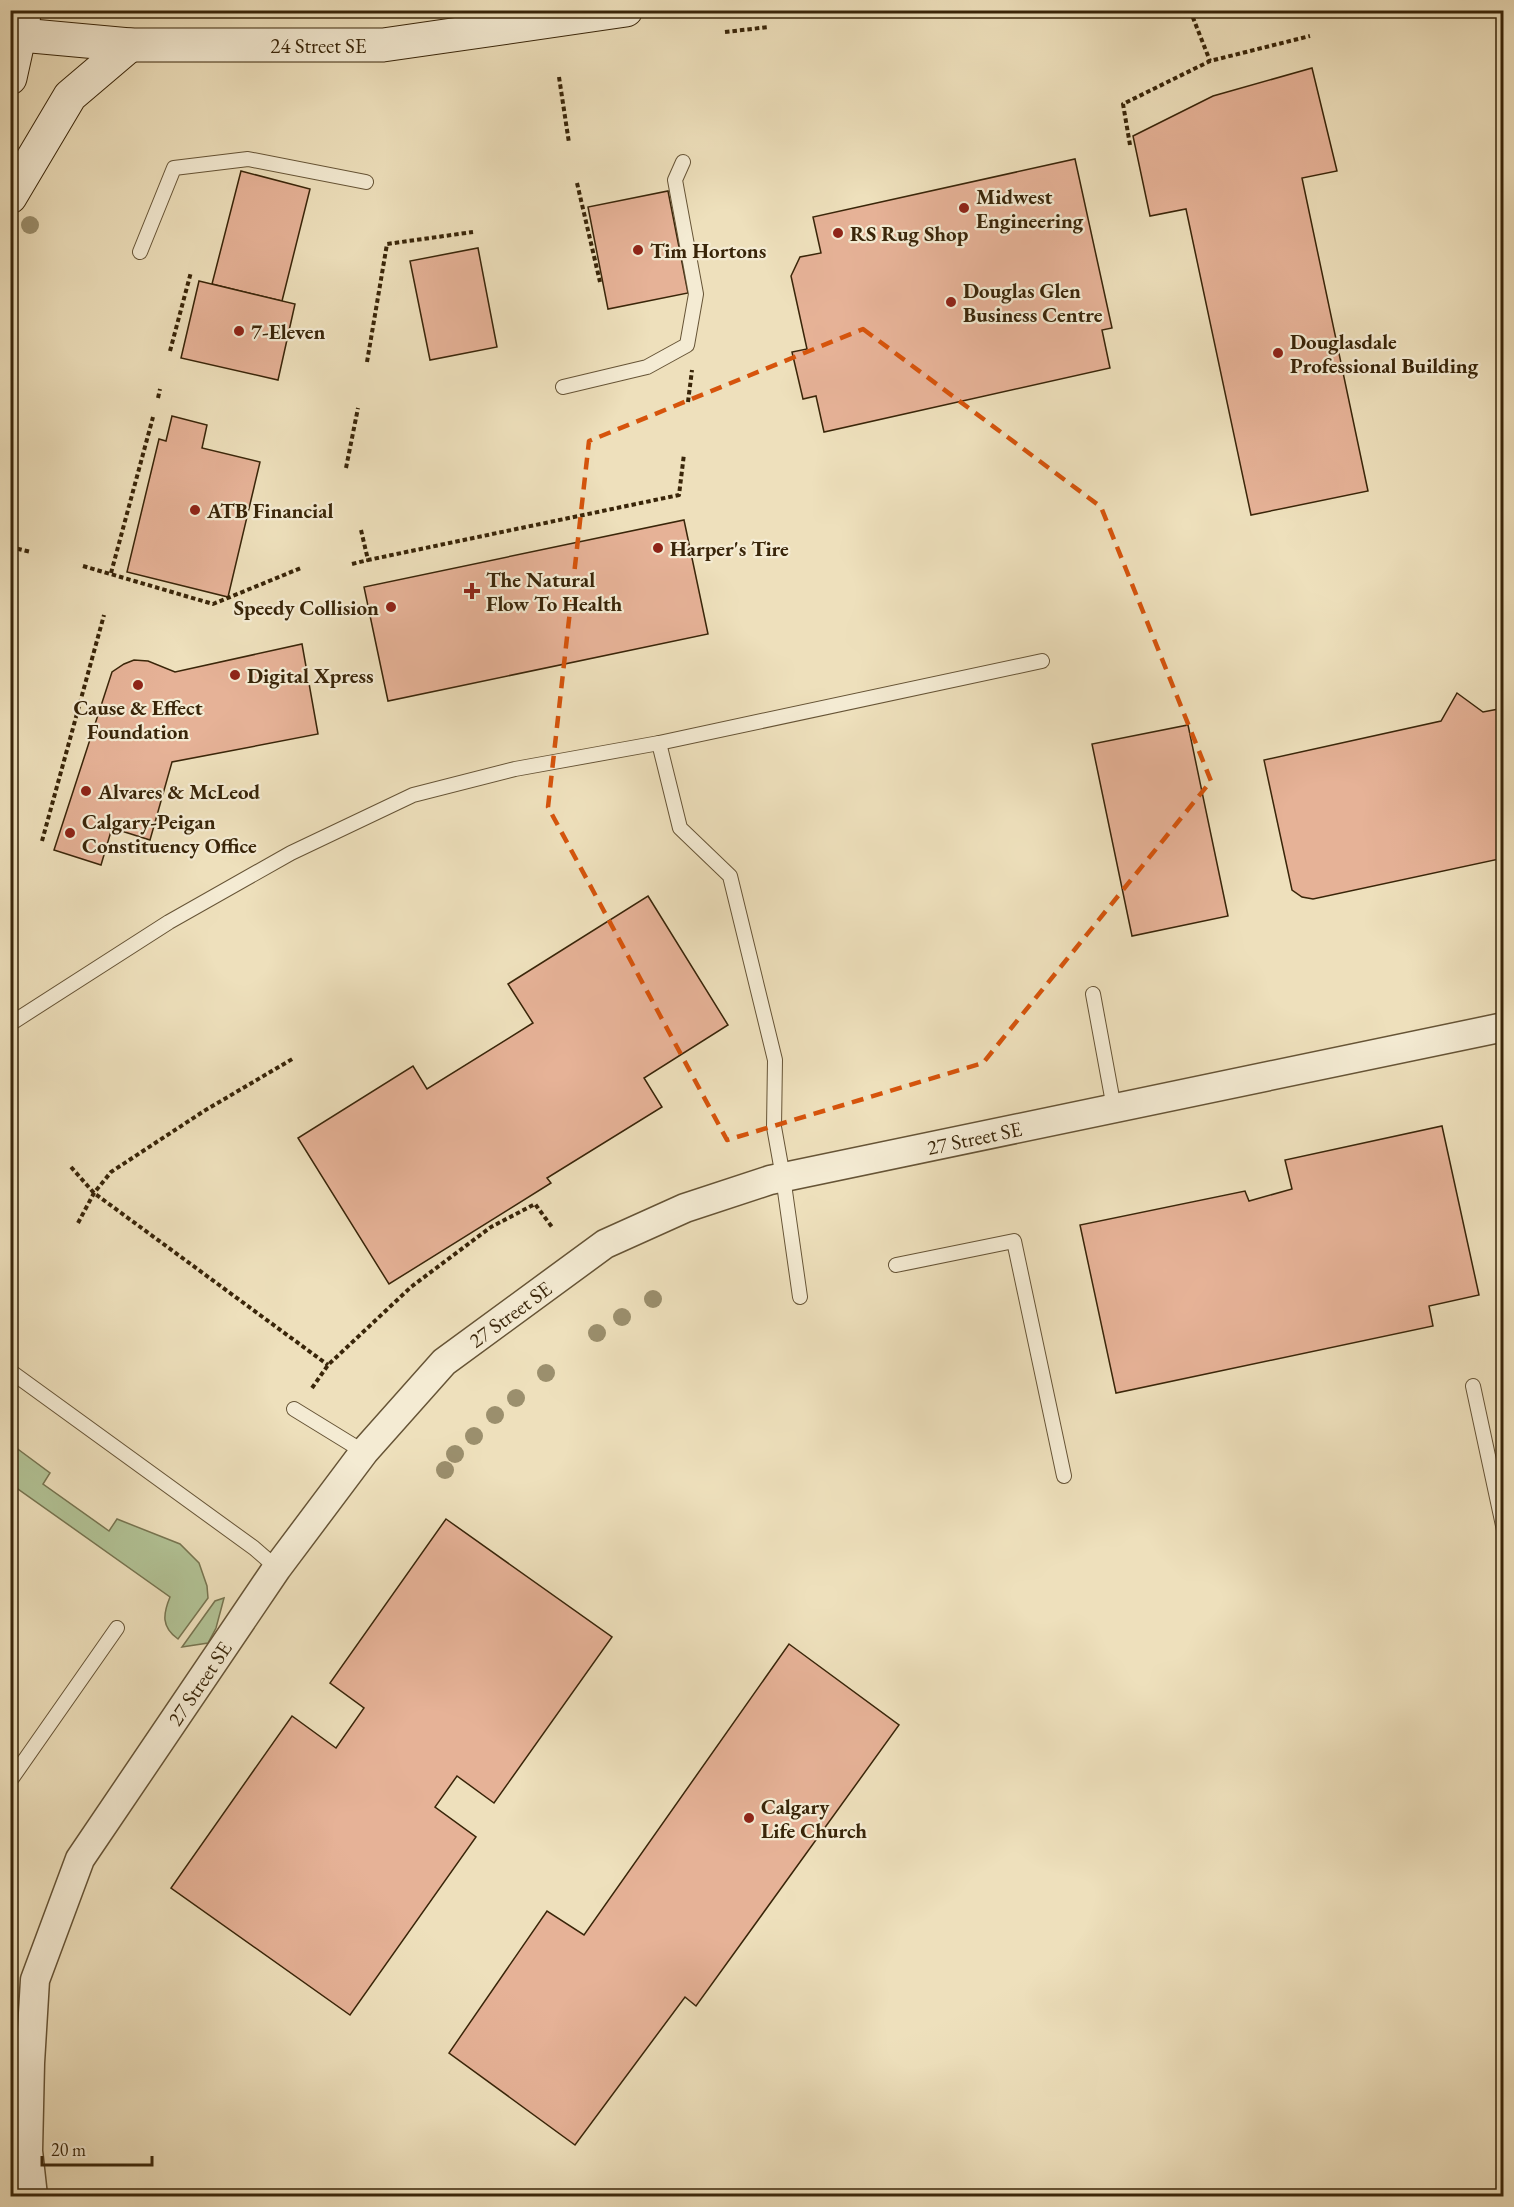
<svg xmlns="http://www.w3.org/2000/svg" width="1514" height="2207" font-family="'EB Garamond',serif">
<rect width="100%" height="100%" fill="#eee0bc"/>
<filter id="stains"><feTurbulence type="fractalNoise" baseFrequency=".00333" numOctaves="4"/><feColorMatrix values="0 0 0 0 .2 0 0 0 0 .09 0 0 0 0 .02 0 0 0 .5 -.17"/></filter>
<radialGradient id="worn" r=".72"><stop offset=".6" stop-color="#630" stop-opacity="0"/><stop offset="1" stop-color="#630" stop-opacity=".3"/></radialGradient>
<!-- green -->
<g fill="#b2c396" stroke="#767450" stroke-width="1.5">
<path d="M11,1444L50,1473L43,1484L109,1531L117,1519L180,1544L199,1563L207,1586L208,1598L178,1639C161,1627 163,1614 170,1597L11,1484Z"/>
<polygon points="224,1598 216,1628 208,1643 182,1647 215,1601"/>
</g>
<!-- building -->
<g fill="#e6b297" stroke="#392509" stroke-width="1.5">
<polygon points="1312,68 1337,171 1302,178 1368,491 1251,515 1186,209 1150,216 1133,136 1213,96"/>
<polygon points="1075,159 1112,328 1102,330 1110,368 824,432 816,396 803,399 792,352 807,349 791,276 800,257 821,253 813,217"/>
<polygon points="241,171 310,189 282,301 212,284"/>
<polygon points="668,191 688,293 608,309 588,207"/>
<polygon points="478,248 497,347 430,360 410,261"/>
<polygon points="199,281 295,304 278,380 181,358"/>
<polygon points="172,416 207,425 202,448 260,462 228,597 127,572 159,439 166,441"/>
<polygon points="684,520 708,634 388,701 364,587"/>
<polygon points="302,644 318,734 172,762 150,840 112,828 101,865 54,850 112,672 124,664 134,660 148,661 175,672"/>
<polygon points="1457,693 1483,712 1504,708 1504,858 1313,899 1302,897 1292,890 1264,760 1441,721"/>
<polygon points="1188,725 1228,916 1132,936 1092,744"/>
<polygon points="648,896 728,1025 644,1078 662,1107 547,1178 551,1183 389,1284 298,1138 413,1066 427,1089 533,1023 508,984"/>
<polygon points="1442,1126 1479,1295 1429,1306 1433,1326 1116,1393 1080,1225 1245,1191 1249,1201 1292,1189 1285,1160"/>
<polygon points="446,1519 612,1637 494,1803 457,1776 435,1807 476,1837 350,2015 171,1888 292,1716 336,1748 364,1708 330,1683"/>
<polygon points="789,1644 899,1725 696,2006 685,1997 575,2145 449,2053 547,1911 584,1935"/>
</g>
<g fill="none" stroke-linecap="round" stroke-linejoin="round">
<!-- service casing -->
<g stroke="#665436" stroke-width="16">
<g id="service">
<polyline points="140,252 174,168 248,159 366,182"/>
<polyline points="563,387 647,367 687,345 696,294 675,180 683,162"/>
<polyline points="659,743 680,828 730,876 775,1060 774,1127 783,1177 800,1297"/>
<polyline points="1093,994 1114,1108"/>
<polyline points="10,1024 169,922 291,853 413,795 515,769 659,743 1042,661"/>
<polyline points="896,1265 1014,1241 1064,1476"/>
<polyline points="10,1371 254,1548 277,1568"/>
<polyline points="1473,1386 1504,1530"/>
<polyline points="294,1409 364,1452"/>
<polyline points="10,1781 117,1628"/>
</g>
</g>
<!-- minor casing -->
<g stroke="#665436" stroke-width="31">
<g id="minor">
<path id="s1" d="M33,2196L28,2151L30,2063L35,1980L80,1859L277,1568L364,1452L444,1362L605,1244L685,1208L770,1180L1504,1027"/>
</g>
</g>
<!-- secondary casing -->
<g stroke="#392509" stroke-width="35">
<g id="secondary">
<path id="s2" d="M10,34L130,45H383L626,10"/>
<polyline points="10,78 25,10"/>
<polyline points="10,197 70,96 130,45"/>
</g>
</g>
<!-- path -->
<g stroke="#392509" stroke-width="4" stroke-dasharray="4.5 3" stroke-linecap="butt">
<polyline points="1190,10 1210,61"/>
<polyline points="725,32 769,27"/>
<polyline points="559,77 569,143"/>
<polyline points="1130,145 1123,104 1210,61 1310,36"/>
<polyline points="577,183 600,282"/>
<polyline points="170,351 191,272"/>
<polyline points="367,362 387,244 473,232"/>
<polyline points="158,398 160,389"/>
<polyline points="688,402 692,370"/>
<polyline points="346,468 358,408"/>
<polyline points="361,530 368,560 679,495 684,454"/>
<polyline points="10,547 31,552"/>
<polyline points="352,564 368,560"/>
<polyline points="83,566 213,604 301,568"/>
<polyline points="111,573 153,417"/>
<polyline points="42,841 104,615"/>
<polyline points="71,1167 94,1193 328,1365"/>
<polyline points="78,1223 94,1193 111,1172 204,1111 294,1058"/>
<polyline points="312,1388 328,1365 411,1287 491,1227 535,1204 552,1227"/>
</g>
<!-- service -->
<use href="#service" stroke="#f4ebd3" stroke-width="14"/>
<!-- minor -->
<use href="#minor" stroke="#f4ebd3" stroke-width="28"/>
<!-- secondary -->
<use href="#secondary" stroke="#f4ebd3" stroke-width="33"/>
</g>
<!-- trees -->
<g fill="#9b8f6d">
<circle cx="30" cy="225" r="9"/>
<circle cx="653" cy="1299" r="9"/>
<circle cx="622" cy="1317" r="9"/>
<circle cx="597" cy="1333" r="9"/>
<circle cx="546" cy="1373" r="9"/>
<circle cx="516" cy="1398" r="9"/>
<circle cx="495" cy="1415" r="9"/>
<circle cx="474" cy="1436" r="9"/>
<circle cx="455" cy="1454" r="9"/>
<circle cx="445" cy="1470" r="9"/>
</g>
<!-- marked area -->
<path fill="none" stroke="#d6540c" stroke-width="4.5" stroke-dasharray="12 8" stroke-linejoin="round" d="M863,329L1101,507L1211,781L983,1063L727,1140L548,807L589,441Z"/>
<!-- markers -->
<g fill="#8f2418" stroke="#f4ebd3" stroke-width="2">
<circle cx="964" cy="208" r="6"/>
<circle cx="838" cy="233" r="6"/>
<circle cx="638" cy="250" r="6"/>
<circle cx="951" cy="302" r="6"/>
<circle cx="239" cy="331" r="6"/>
<circle cx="1278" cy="353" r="6"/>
<circle cx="195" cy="510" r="6"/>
<circle cx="658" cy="548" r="6"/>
<path d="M469 582h6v6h6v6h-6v6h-6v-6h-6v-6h6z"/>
<circle cx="391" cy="607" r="6"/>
<circle cx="235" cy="675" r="6"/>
<circle cx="138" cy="685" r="6"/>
<circle cx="86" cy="791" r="6"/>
<circle cx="70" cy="833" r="6"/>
<circle cx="749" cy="1818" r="6"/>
</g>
<g text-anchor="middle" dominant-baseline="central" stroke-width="4.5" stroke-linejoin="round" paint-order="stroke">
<!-- street labels -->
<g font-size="21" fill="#392509" stroke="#f4ebd3">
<text stroke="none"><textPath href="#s2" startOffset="309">24 Street SE</textPath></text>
<text stroke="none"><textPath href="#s1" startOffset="1548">27 Street SE</textPath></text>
<text stroke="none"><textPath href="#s1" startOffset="1044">27 Street SE</textPath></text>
<text stroke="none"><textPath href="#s1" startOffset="558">27 Street SE</textPath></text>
</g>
<!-- poi labels -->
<g font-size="21" font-weight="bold" fill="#392509" stroke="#f4ebd3" text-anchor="start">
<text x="976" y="196">Midwest<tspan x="976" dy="24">Engineering</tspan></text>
<text x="850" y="233">RS Rug Shop</text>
<text x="650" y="250">Tim Hortons</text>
<text x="963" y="290">Douglas Glen<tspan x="963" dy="24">Business Centre</tspan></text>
<text x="251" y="331">7-Eleven</text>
<text x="1290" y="341">Douglasdale<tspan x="1290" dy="24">Professional Building</tspan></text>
<text x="207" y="510">ATB Financial</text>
<text x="670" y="548">Harper's Tire</text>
<text x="486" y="579">The Natural<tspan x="486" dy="24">Flow To Health</tspan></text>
<text x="379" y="607" text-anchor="end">Speedy Collision</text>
<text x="247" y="675">Digital Xpress</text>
<text x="138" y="707" text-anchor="middle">Cause &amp; Effect<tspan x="138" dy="24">Foundation</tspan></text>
<text x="98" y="791">Alvares &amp; McLeod</text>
<text x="82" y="821">Calgary-Peigan<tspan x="82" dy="24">Constituency Office</tspan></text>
<text x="761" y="1806">Calgary<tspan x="761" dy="24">Life Church</tspan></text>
</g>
</g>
<!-- margin -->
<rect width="1514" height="2207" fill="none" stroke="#eee0bc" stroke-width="36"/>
<rect x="12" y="12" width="1490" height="2183" fill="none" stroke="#392509" stroke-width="3"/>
<rect x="18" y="18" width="1478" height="2171" fill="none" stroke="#392509" stroke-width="1.5"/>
<!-- scale -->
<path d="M42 2156v9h110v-9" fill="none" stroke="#392509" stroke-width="3"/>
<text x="51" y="2156" font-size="18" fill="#392509" stroke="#f4ebd3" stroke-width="4.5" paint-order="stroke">20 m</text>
<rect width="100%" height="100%" filter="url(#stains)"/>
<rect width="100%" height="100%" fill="url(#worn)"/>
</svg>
